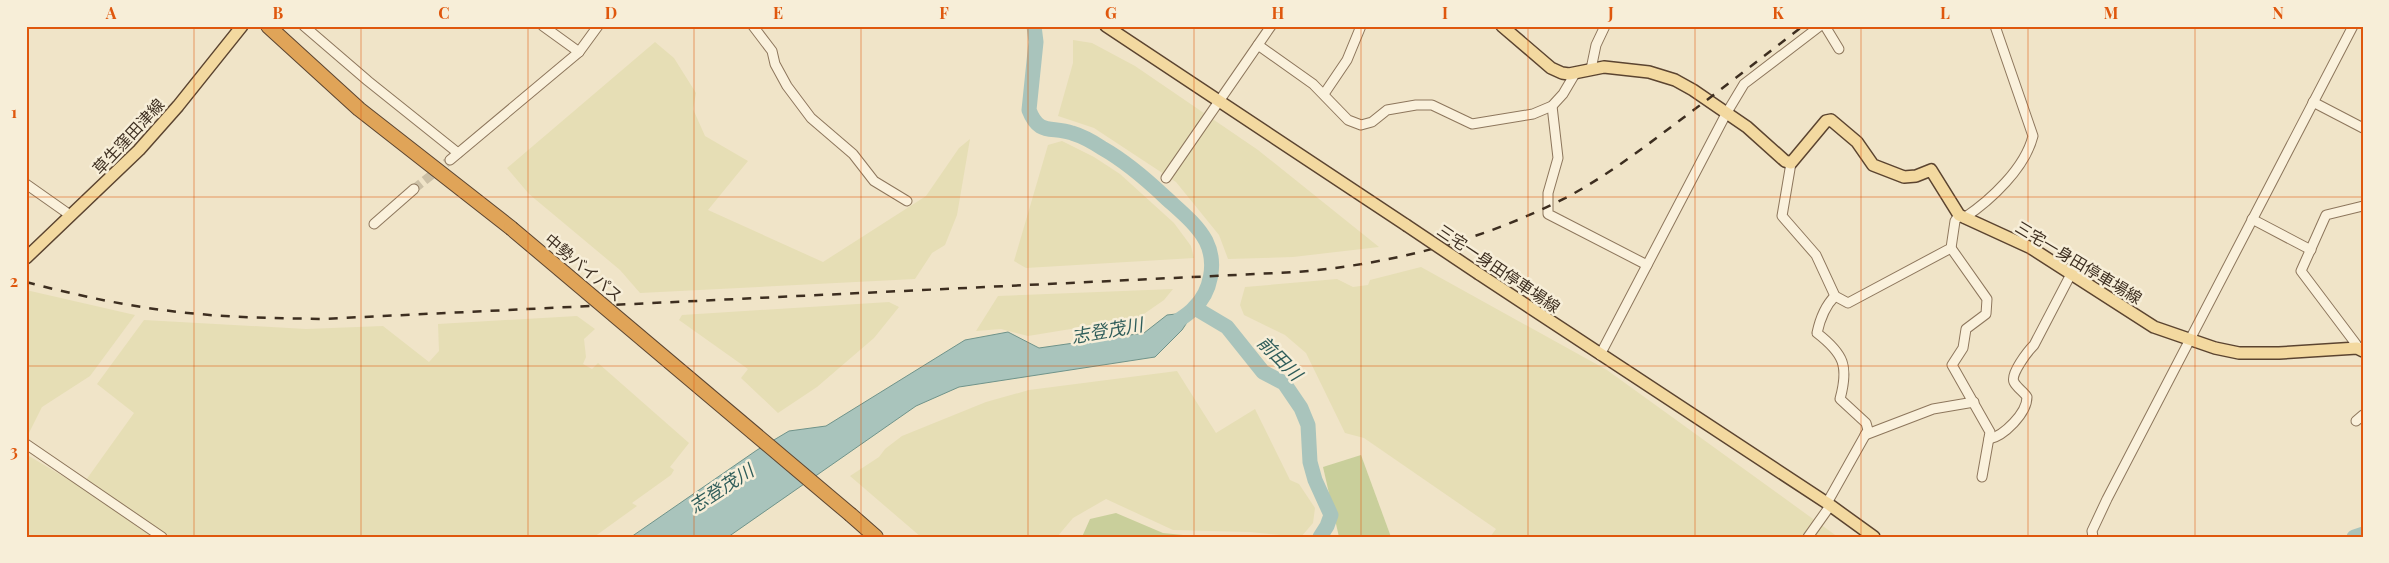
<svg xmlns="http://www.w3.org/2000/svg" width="2389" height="563" font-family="'Playfair Display','Noto Sans JP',serif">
<rect width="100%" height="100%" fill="#f0e4c8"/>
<!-- farmland -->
<g fill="#e6deb5">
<polygon points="1073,40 1092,43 1135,66 1258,150 1379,247 1293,257 1228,259 1219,235 1176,182 1094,128 1058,116 1073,63"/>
<polygon points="655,42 674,58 696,93 693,109 705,136 748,161 708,210 823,262 926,196 959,148 970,139 957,215 945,245 932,253 915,279 640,293 620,270 529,194 507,168"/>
<polygon points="1062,141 1094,157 1120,174 1174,223 1191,246 1194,258 1026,268 1014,261 1048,145"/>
<polygon points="1421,267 1607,370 1838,537 1490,537 1496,529 1364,438 1345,433 1306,353 1285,335 1244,315 1240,305 1245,287 1337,279 1353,287 1368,285 1370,280"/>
<polygon points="1173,289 1164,300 1138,318 1028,336 1001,329 976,331 998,296"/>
<polygon points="26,290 135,315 90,376 42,407 26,439"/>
<polygon points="889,302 899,307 874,338 817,387 778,413 741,378 748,369 679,320 682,315"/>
<polygon points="577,316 595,329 584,339 586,357 583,364 592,369 598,363 689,443 670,467 674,470 671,475 632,503 637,506 594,537 26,537 26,460 29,456 81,487 134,413 97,384 144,320 306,329 383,326 429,362 439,351 438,324"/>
<polygon points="1177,371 1216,433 1255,409 1290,480 1299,484 1315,508 1313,523 1301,537 1250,532 1173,530 1106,499 1073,518 1057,537 921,537 850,476 879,457 885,449 902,436 986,402 1029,390"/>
</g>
<!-- green -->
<g fill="#c9cf9b">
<polygon points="1361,455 1391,537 1339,537 1323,467"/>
<polygon points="1116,513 1163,533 1203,537 1082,537 1090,519"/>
</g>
<!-- water -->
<polygon fill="#a9c4bc" stroke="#6f938a" points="1194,312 1182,330 1155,357 959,387 916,406 728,537 631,537 757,450 789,431 826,426 965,340 1008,332 1039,348 1144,333 1167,315"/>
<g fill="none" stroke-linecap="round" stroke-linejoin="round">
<!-- river -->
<g stroke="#a9c4bc" stroke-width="15">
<path d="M1034,26L1036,42L1029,110C1039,136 1051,126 1072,133C1082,136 1093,142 1102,148C1125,161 1146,179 1165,197C1179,210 1197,224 1206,241C1217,263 1211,292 1194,308C1189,314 1180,319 1173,324"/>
<polyline points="1195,308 1227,327 1263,372 1284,383 1301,408 1308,425 1310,462 1315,480 1331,515 1327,526 1320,537"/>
<polyline points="2354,537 2363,534"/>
</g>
<!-- minor-tunnel -->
<polyline stroke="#ccc0a6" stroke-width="9" stroke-dasharray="9 4.5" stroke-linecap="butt" points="414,189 450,160"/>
<!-- minor casing -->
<g stroke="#8d765c" stroke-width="11">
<g id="minor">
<polyline points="304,26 368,81 458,153"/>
<polyline points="543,26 579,52"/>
<polyline points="753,26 772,51 775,64 787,86 811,118 853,154 874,181 907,201"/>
<polyline points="1825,26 1839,49"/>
<polyline points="1258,45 1313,84 1348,120 1361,125 1372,122 1387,110 1416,105 1432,105 1472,124 1533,114 1552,106 1563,94 1576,72"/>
<polyline points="1591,69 1596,45 1605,26"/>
<polyline points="1324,94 1347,60 1361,26"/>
<polyline points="2313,102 2363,128"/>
<polyline points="1552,106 1558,158 1548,193 1548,214 1647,265"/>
<polyline points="450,160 579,52 598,26"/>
<polyline points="1791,163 1782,216 1816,255 1835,296 1848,303 1951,248 1955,221 1959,215"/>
<polyline points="1166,178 1271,26"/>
<polyline points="26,184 70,215"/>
<path d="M1964,218C1991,200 2025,168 2033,136L1995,26"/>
<polyline points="2252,219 2311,250"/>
<polyline points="374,224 414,189"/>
<polyline points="1951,248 1987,299 1986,314 1966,329 1963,348 1952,365 1990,432 1982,477"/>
<polyline points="2363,347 2357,348 2356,344 2301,271 2326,215 2363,206"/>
<polyline points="1600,355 1726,114 1744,84 1820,26"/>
<polyline points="2356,421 2363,415"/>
<polyline points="1865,435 1933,409 1974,402"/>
<path d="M1989,439C2004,436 2027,413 2027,397C2024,392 2017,388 2014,382C2010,374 2028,351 2034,345L2071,274"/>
<polyline points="26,444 162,537"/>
<path d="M1827,503L1868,430L1866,423L1840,399C1849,366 1844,354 1817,333C1820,319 1825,306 1835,296"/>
<polyline points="1808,537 1830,506"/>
<polyline points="2093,537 2092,531 2107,499 2353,26"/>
</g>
</g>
<!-- major casing -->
<g stroke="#5b4430" stroke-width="14">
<g id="major">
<polyline points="1106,26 1406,225"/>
<polyline points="1502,26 1551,68 1562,73 1569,74 1604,67 1649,72 1675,80 1693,90 1747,127 1785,161 1791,163 1826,121 1831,120 1857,142 1873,165 1904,177 1916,176 1931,170 1959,215 2031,248 2154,327 2215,348 2239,353 2279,353 2357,348 2363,351"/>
<polyline points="26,258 139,150 178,106 242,26"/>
<polyline points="1479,274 1827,503 1874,537"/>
</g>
</g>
<!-- highway casing -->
<g stroke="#5b4430" stroke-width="16">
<g id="highway">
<polyline points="268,26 359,109 511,228"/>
<polyline points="851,515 876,537"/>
</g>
</g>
<!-- minor -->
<use href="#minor" stroke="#faf1dc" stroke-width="9"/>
<!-- major -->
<use href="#major" stroke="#f3d9a0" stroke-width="11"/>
<!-- highway -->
<use href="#highway" stroke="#e0a458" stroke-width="14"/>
<!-- rail -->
<path stroke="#3d2e20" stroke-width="2.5" stroke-dasharray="9 9" stroke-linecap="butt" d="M26,282C83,297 140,309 199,314C239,318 280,318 321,319L1297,272C1393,264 1485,240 1571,195C1611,173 1647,145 1683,118C1723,88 1763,57 1803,26"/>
<!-- major-bridge casing -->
<g stroke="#5b4430" stroke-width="14" stroke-linecap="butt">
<polyline id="major-bridge" points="1406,225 1479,274"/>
</g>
<!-- highway-bridge casing -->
<g stroke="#5b4430" stroke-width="16" stroke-linecap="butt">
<polyline id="highway-bridge" points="511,228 851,515"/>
</g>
<!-- major-bridge -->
<use href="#major-bridge" stroke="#f3d9a0" stroke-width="11"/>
<!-- highway-bridge -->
<use href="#highway-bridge" stroke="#e0a458" stroke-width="14"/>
</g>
<!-- grid -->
<path fill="none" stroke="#df570d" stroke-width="1" stroke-opacity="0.55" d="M194,26V537M361,26V537M528,26V537M694,26V537M861,26V537M1028,26V537M1194,26V537M1361,26V537M1528,26V537M1695,26V537M1861,26V537M2028,26V537M2195,26V537M26,197H2363M26,366H2363"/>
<g text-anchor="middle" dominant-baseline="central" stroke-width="5" stroke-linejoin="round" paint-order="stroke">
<!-- street labels -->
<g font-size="16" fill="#3d2e20" stroke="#f7eed8">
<text transform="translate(128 136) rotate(-47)">草生窪田津線</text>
<text transform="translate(2079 262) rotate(31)">三宅一身田停車場線</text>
<text transform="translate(584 267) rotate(40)">中勢バイパス</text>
<text transform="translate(1499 268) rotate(34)">三宅一身田停車場線</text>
</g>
<!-- water labels -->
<g font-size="18" font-style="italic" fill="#2f5d5a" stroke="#f7eed8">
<text transform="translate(1107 330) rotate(-10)">志登茂川</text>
<text transform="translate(1280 358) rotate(45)">前田川</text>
<text transform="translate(721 488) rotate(-33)">志登茂川</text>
</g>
</g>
<!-- border -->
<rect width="2389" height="563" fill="none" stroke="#f7eed8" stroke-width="55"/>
<rect x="28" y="28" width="2334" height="508" fill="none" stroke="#df570d" stroke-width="2"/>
<g font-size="16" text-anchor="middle" font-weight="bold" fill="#df570d">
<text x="111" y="19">A</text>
<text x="278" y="19">B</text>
<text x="444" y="19">C</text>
<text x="611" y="19">D</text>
<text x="778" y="19">E</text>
<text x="944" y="19">F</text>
<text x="1111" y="19">G</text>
<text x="1278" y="19">H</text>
<text x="1445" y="19">I</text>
<text x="1611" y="19">J</text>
<text x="1778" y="19">K</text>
<text x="1945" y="19">L</text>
<text x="2111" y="19">M</text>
<text x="2278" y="19">N</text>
<text x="14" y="118">1</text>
<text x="14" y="287">2</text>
<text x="14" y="457">3</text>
</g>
</svg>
